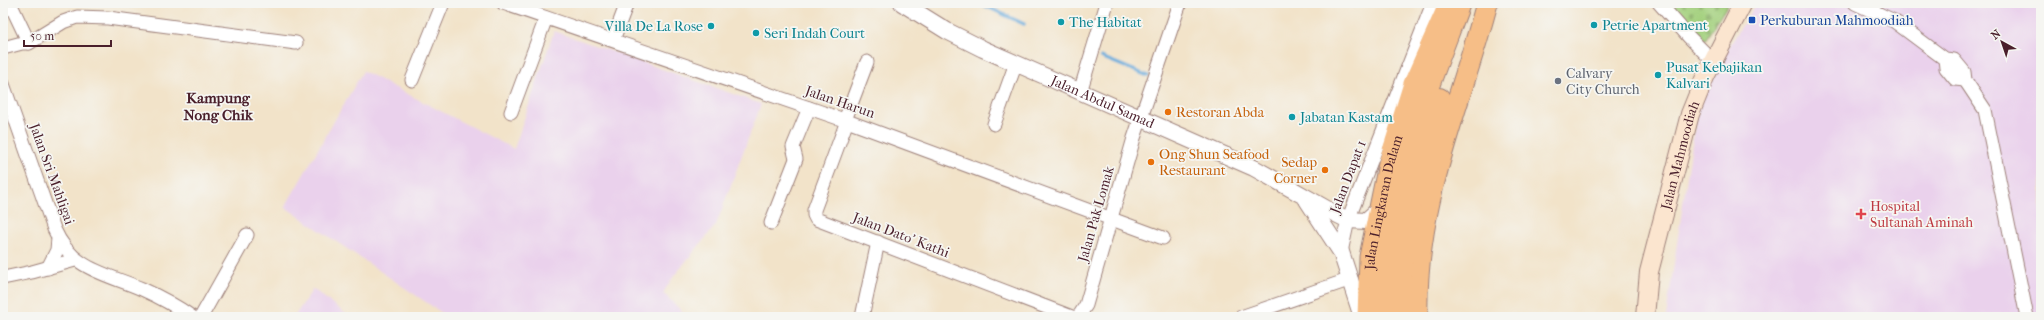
<svg xmlns="http://www.w3.org/2000/svg" width="2044" height="320" font-family="'IM FELL French Canon',serif">
<defs>
<pattern id="cemetery-stones" width="16" height="16" patternUnits="userSpaceOnUse"><rect width="16" height="16" fill="#a3d07d"/><path d="M2 7V4a2 2 0 0 1 4 0v3zM10 15v-3a2 2 0 0 1 4 0v3z" fill="#8eb26c"/></pattern>
</defs>
<rect width="100%" height="100%" fill="#f6f6f2"/>
<filter id="ink" filterUnits="userSpaceOnUse"><feTurbulence type="fractalNoise" baseFrequency=".025" numOctaves="2"/><feDisplacementMap in="SourceGraphic" scale="8" xChannelSelector="R" yChannelSelector="G"/><feConvolveMatrix kernelMatrix="1 2 1 2 8 2 1 2 1" color-interpolation-filters="sRGB"/></filter>
<filter id="wash" filterUnits="userSpaceOnUse"><feTurbulence type="fractalNoise" baseFrequency=".012" numOctaves="4" result="noise"/><feDisplacementMap in="SourceGraphic" scale="16" xChannelSelector="R" yChannelSelector="G"/><feGaussianBlur stdDeviation="0.9" result="paint"/><feColorMatrix in="noise" values="0 0 0 0 0 0 0 0 0 0 0 0 0 0 0 0 0 1.4 0 .05"/><feComposite in="paint" operator="in"/></filter>
<g filter="url(#wash)">
<rect width="100%" height="100%" fill="#f2e3c9"/>
<!-- built -->
<g fill="#ead1ec">
<polygon points="1756,3 2041,3 2041,317 1666,317 1697,111 1721,60"/>
<polygon points="554,31 761,104 716,225 674,276 663,293 688,317 448,317 285,207 363,71 514,149"/>
<polygon points="313,289 350,317 294,317"/>
</g>
<!-- cemetery -->
<polygon fill="url(#cemetery-stones)" stroke="#767854" points="1669,3 1729,3 1705,40"/>
<g fill="none" stroke-linecap="round" stroke-linejoin="round">
<!-- stream -->
<g stroke="#66aadb" stroke-width="3.5">
<polyline points="979,3 1024,24"/>
<polyline points="1101,57 1148,76"/>
</g>
</g>
</g>
<g filter="url(#ink)">
<g fill="none" stroke-linecap="round" stroke-linejoin="round">
<!-- minor casing -->
<g stroke="#9e817a" stroke-width="15">
<g id="minor">
<polyline points="10,3 29,43"/>
<polyline points="503,3 847,121 1163,238"/>
<polyline points="1659,3 1689,37 1713,61"/>
<polyline points="1855,3 1894,21 1945,59 1954,60 1964,72 1965,80 1985,110 2027,317"/>
<polyline points="613,40 627,3"/>
<polyline points="3,48 22,43 29,43 63,22 77,17 108,18 296,43"/>
<polyline points="1945,59 1946,68 1955,79 1965,80"/>
<polyline points="412,80 443,3"/>
<path d="M3,84L54,229C72,270 105,273 142,289C160,297 176,306 192,317"/>
<polyline points="1080,92 1107,3"/>
<polyline points="511,112 546,18"/>
<polyline points="845,120 867,62"/>
<polyline points="847,121 814,210 814,215 816,219 1072,317"/>
<polyline points="994,124 1016,63"/>
<polyline points="771,223 796,159 793,147 809,108"/>
<polyline points="1341,252 1348,220 1433,3"/>
<polyline points="48,268 57,250 58,238"/>
<polyline points="3,278 32,272 75,260"/>
<polyline points="201,317 247,235"/>
<polyline points="862,317 878,242"/>
<polyline points="1076,317 1079,316 1086,305 1134,138 1180,3"/>
<polyline points="1241,317 1351,279"/>
</g>
</g>
<!-- tertiary casing -->
<g stroke="#9e817a" stroke-width="18">
<g id="tertiary">
<path id="s1" d="M902,3L947,31L983,49L1254,168L1334,213L1348,220L1366,221L1378,210"/>
<polyline points="1307,200 1341,252 1362,317"/>
</g>
</g>
<!-- secondary casing -->
<g stroke="#9e817a" stroke-width="20">
<g id="secondary">
<path id="s2" d="M1645,317L1649,272L1690,114L1705,77L1743,3"/>
</g>
</g>
<!-- primary casing -->
<g stroke="#9e817a" stroke-width="23">
<g id="primary">
<path id="s3" d="M1368,317L1370,257L1389,164L1414,84L1446,12"/>
<path d="M1417,317C1414,203 1459,110 1487,3"/>
</g>
</g>
<!-- trunk casing -->
<g stroke="#9e817a" stroke-width="24">
<g id="trunk">
<path d="M1382,317C1375,212 1423,100 1459,3"/>
<path d="M1400,317C1396,243 1416,169 1439,99"/>
</g>
</g>
<!-- minor -->
<use href="#minor" stroke="#fff" stroke-width="13"/>
<!-- tertiary -->
<use href="#tertiary" stroke="#fff" stroke-width="16"/>
<!-- secondary -->
<use href="#secondary" stroke="#fbe5cf" stroke-width="18"/>
<!-- primary -->
<use href="#primary" stroke="#f6be87" stroke-width="21"/>
<!-- trunk -->
<use href="#trunk" stroke="#f6be87" stroke-width="22"/>
</g>
</g>
<!-- markers -->
<rect fill="#1a4fb4" stroke="#f6f6f2" stroke-width="1.5" x="1748" y="16" width="8" height="8" rx="2"/>
<g fill="#0f9aa8" stroke="#f6f6f2" stroke-width="1.5">
<circle cx="1061" cy="22" r="4"/>
<circle cx="1594" cy="25" r="4"/>
<circle cx="711" cy="26" r="4"/>
<circle cx="756" cy="33" r="4"/>
<circle cx="1658" cy="75" r="4"/>
<circle cx="1292" cy="117" r="4"/>
</g>
<circle fill="#6b7280" stroke="#f6f6f2" stroke-width="1.5" cx="1558" cy="81" r="4"/>
<g fill="#e8710a" stroke="#f6f6f2" stroke-width="1.5">
<circle cx="1168" cy="112" r="4"/>
<circle cx="1151" cy="162" r="4"/>
<circle cx="1325" cy="170" r="4"/>
</g>
<path fill="#e0444e" stroke="#f6f6f2" stroke-width="1.5" d="M1859 208h4v4h4v4h-4v4h-4v-4h-4v-4h4z"/>
<g text-anchor="middle" dominant-baseline="central" stroke-width="3.5" stroke-linejoin="round" paint-order="stroke">
<!-- transit labels -->
<g font-size="14" fill="#164399" stroke="#f6f6f2" text-anchor="start">
<text x="1760" y="20">Perkuburan Mahmoodiah</text>
</g>
<!-- culture labels -->
<g font-size="14" fill="#0d838f" stroke="#f6f6f2" text-anchor="start">
<text x="1069" y="22">The Habitat</text>
<text x="1602" y="25">Petrie Apartment</text>
<text x="703" y="26" text-anchor="end">Villa De La Rose</text>
<text x="764" y="33">Seri Indah Court</text>
<text x="1666" y="67">Pusat Kebajikan<tspan x="1666" dy="16">Kalvari</tspan></text>
<text x="1300" y="117">Jabatan Kastam</text>
</g>
<!-- worship labels -->
<g font-size="14" fill="#5b616d" stroke="#f6f6f2" text-anchor="start">
<text x="1566" y="73">Calvary<tspan x="1566" dy="16">City Church</tspan></text>
</g>
<!-- street labels -->
<g font-size="14" fill="#4a1f2b" stroke="#f6f6f2">
<text transform="translate(840 102) rotate(19)">Jalan Harun</text>
<text stroke="none"><textPath href="#s1" startOffset="224">Jalan Abdul Samad</textPath></text>
<text stroke="none"><textPath href="#s2" startOffset="166">Jalan Mahmoodiah</textPath></text>
<text transform="translate(52 174) rotate(70)">Jalan Sri Mahligai</text>
<text transform="translate(1348 177) rotate(-69)">Jalan Dapat 1</text>
<text stroke="none"><textPath href="#s3" startOffset="116">Jalan Lingkaran Dalam</textPath></text>
<text transform="translate(1096 214) rotate(-74)">Jalan Pak Lomak</text>
<text transform="translate(901 235) rotate(21)">Jalan Dato’ Kathi</text>
</g>
<!-- food labels -->
<g font-size="14" fill="#c56008" stroke="#f6f6f2" text-anchor="start">
<text x="1176" y="112">Restoran Abda</text>
<text x="1159" y="154">Ong Shun Seafood<tspan x="1159" dy="16">Restaurant</tspan></text>
<text x="1317" y="162" text-anchor="end">Sedap<tspan x="1317" dy="16">Corner</tspan></text>
</g>
<!-- health labels -->
<g font-size="14" fill="#be3a42" stroke="#f6f6f2" text-anchor="start">
<text x="1870" y="206">Hospital<tspan x="1870" dy="16">Sultanah Aminah</tspan></text>
</g>
<!-- neighbourhood labels -->
<g font-size="15" font-weight="bold" fill="#4a1f2b" stroke="#f6f6f2">
<text x="218" y="98">Kampung<tspan x="218" dy="17">Nong Chik</tspan></text>
</g>
</g>
<!-- margin -->
<rect width="2044" height="320" fill="none" stroke="#f6f6f2" stroke-width="16"/>
<!-- north arrow -->
<g transform="translate(2002 42) rotate(320)" stroke="#f6f6f2" stroke-width="3" paint-order="stroke">
<path d="M0-3L7 15L0 10L-7 15Z" fill="#4a1f2b"/>
<text y="-6" font-size="11" font-weight="bold" text-anchor="middle" fill="#4a1f2b">N</text>
</g>
<!-- scale -->
<path d="M24 40v6h87v-6" fill="none" stroke="#4a1f2b" stroke-width="2"/>
<text x="30" y="40" font-size="12" fill="#4a1f2b" stroke="#f6f6f2" stroke-width="3" paint-order="stroke">50 m</text>
</svg>
